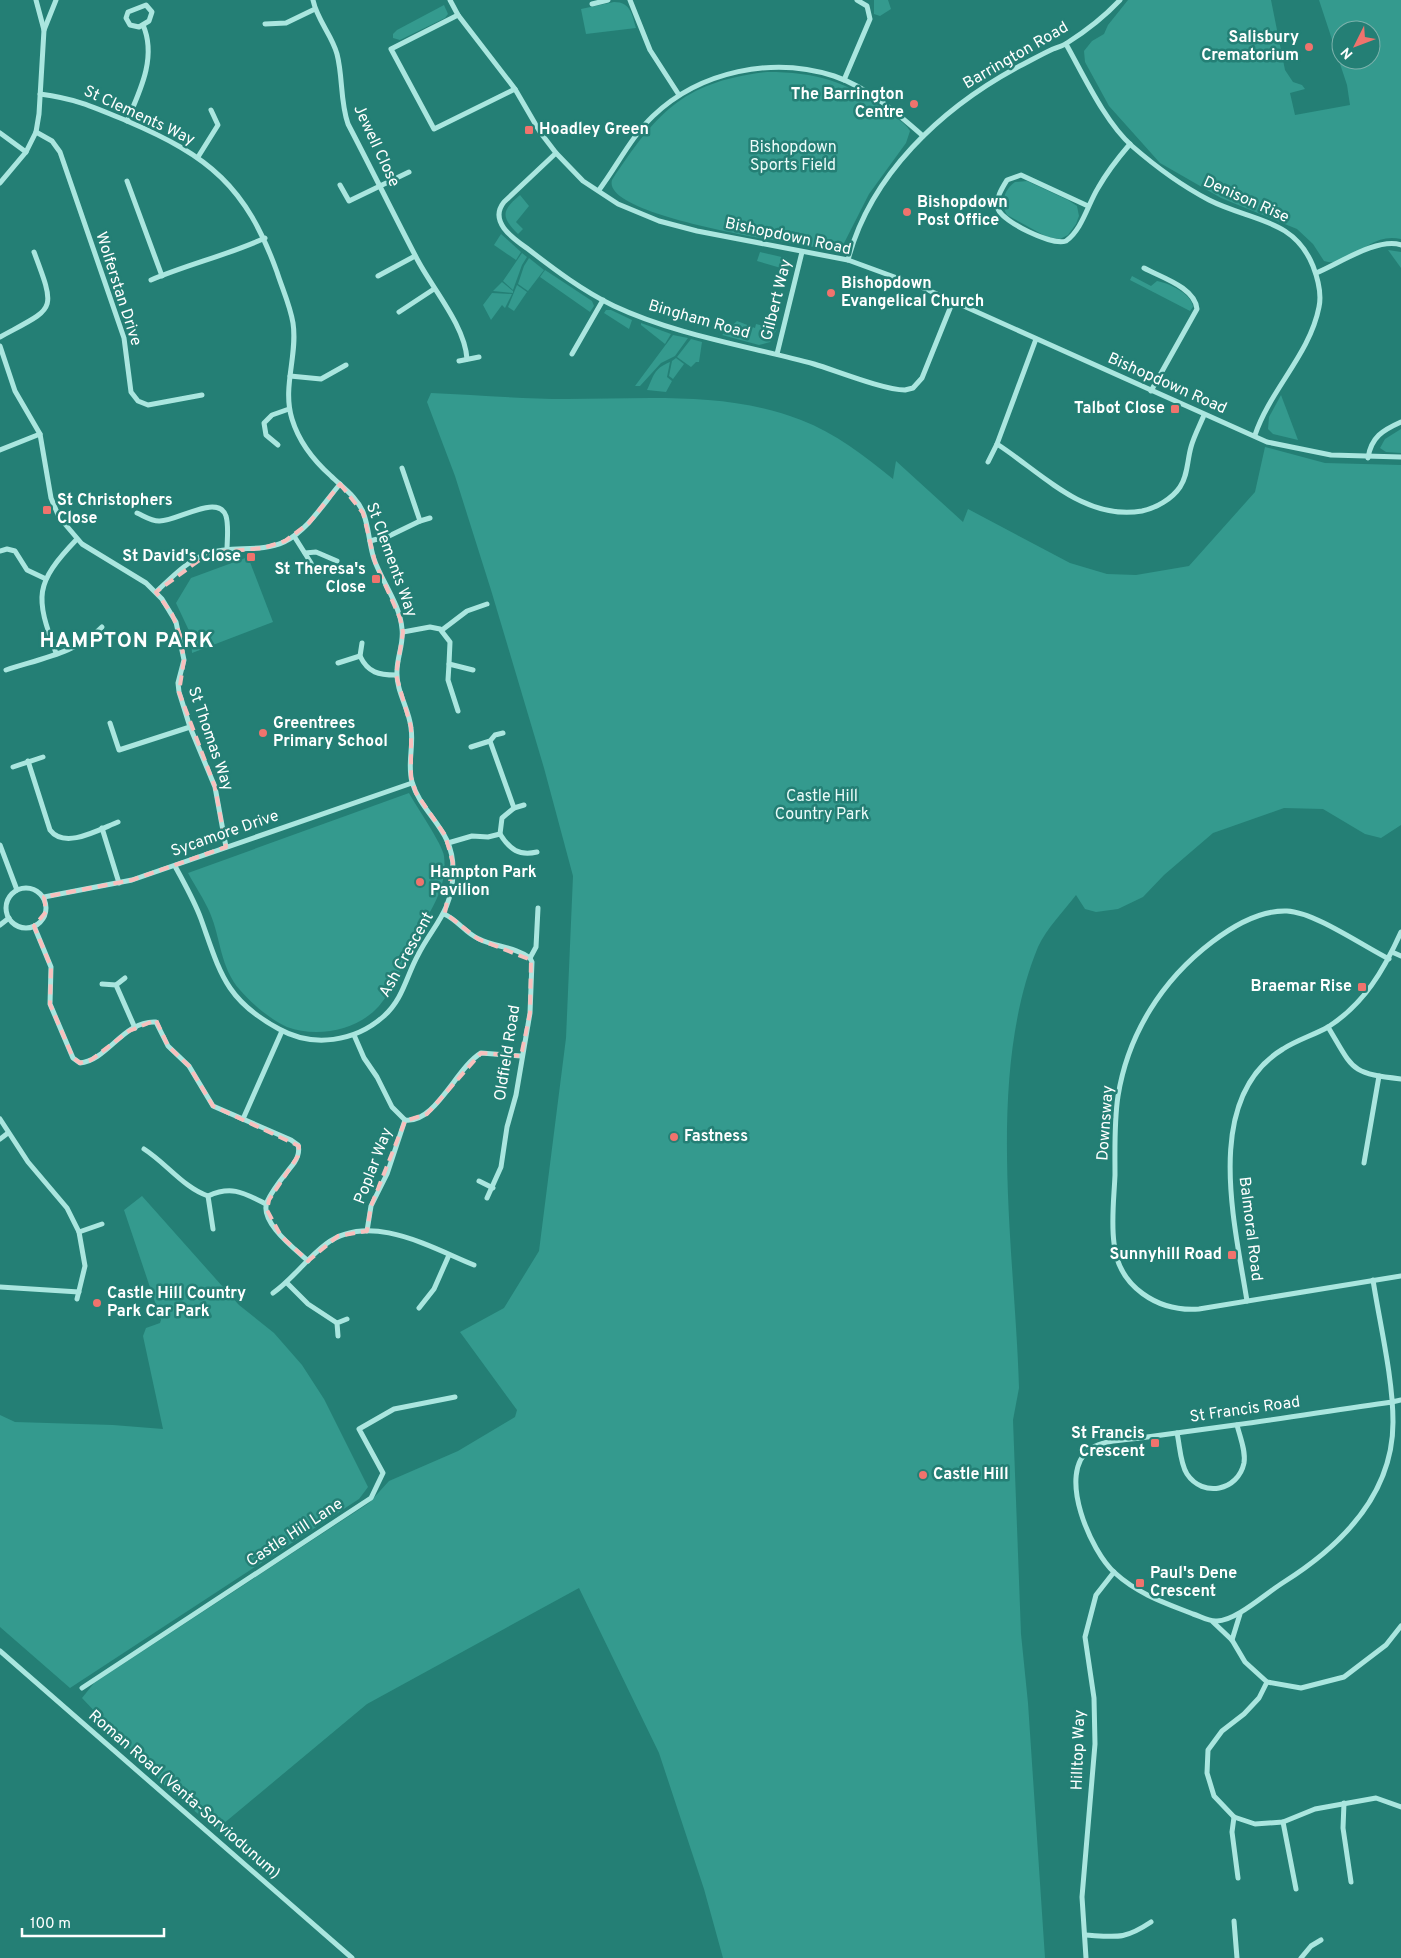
<svg xmlns="http://www.w3.org/2000/svg" width="1401" height="1958" font-family="Overpass,sans-serif">
<rect width="100%" height="100%" fill="#247f75"/>
<!-- green -->
<g fill="#349a8e" fill-rule="evenodd">
<polygon points="874,0 888,0 891,9 880,16 874,14"/>
<path d="M1128,0H1271L1285,70L1293,82L1302,85L1305,89L1290,93L1295,115L1350,105L1347,85L1319,0H1401V239C1367,231 1352,270 1324,261L1313,244L1297,229L1221,198L1160,163L1109,106L1085,62L1084,51L1092,41L1104,34L1108,25ZM1341,30H1371V60H1341Z"/>
<path d="M614,2C631,2 632,15 636,28L586,34L581,9Z"/>
<polygon points="444,5 448,14 445,18 400,40 393,38 393,34 397,30"/>
<path d="M767,72C816,72 847,81 886,111C894,117 905,122 910,131L906,143L869,194L840,251C809,246 601,218 612,180C657,113 682,82 767,72Z"/>
<path d="M1027,181L1068,200L1077,206L1079,216L1076,224L1068,235L1060,239L1047,237L1007,215C1000,203 1004,190 1015,182Z"/>
<path d="M520,195L529,206L516,222L523,229L518,234C501,217 501,211 520,195Z"/>
<polygon points="501,234 521,252 516,260 494,245"/>
<polygon points="1388,250 1401,252 1401,268"/>
<polygon points="760,252 786,258 791,263 791,271 757,261"/>
<polygon points="522,253 527,257 522,265 513,290 503,281"/>
<polygon points="529,258 544,270 528,291 518,284 524,266"/>
<polygon points="545,270 592,301 594,306 590,312 540,277"/>
<path d="M1132,276L1151,286L1157,281C1169,283 1192,294 1193,307L1190,311L1130,280Z"/>
<polygon points="502,282 513,291 513,293 493,291"/>
<polygon points="517,285 527,292 514,311 508,307"/>
<polygon points="492,293 512,294 505,308 502,305 491,320 483,305"/>
<polygon points="606,310 611,310 632,320 629,329 604,313"/>
<polygon points="737,321 755,328 756,324 777,329 770,342 759,345 722,335"/>
<polygon points="641,323 671,334 665,344 641,325"/>
<polygon points="673,335 688,338 675,356 661,363 640,386 635,386"/>
<polygon points="691,339 702,342 699,362 696,362 691,367 677,357"/>
<polygon points="676,358 684,364 673,379 669,376 672,361"/>
<path d="M670,362L667,377L672,381L666,392L647,390C654,376 653,369 670,362Z"/>
<path d="M431,393C476,395 522,399 567,399C644,399 728,391 801,420C835,433 865,456 893,479L896,461L963,522L968,509L1070,563L1107,574L1136,575L1189,566L1255,492L1265,447L1325,463L1401,465V825L1381,838L1365,834L1323,809L1284,808L1213,833L1164,875L1143,897L1118,909L1096,912L1085,909L1076,895C1064,911 1046,929 1038,947C985,1076 1015,1251 1019,1388L1013,1420L1021,1634L1028,1703L1045,1958H723L704,1889L659,1753L579,1588L367,1704L217,1829L172,1793L82,1698L94,1683L369,1503L389,1481L458,1451L515,1417L517,1410L460,1332L504,1308L539,1251L566,1038L573,876L544,768L491,590L455,476L427,402Z"/>
<polygon points="1281,395 1298,440 1273,434 1268,429 1269,417"/>
<polygon points="1401,429 1401,453 1386,452 1380,448 1385,439"/>
<polygon points="248,557 273,622 192,653 191,635 176,603 191,578"/>
<path d="M409,793C416,806 443,845 444,856C448,890 429,912 414,940C403,961 395,988 379,1006C357,1031 317,1038 287,1027C271,1020 251,1003 240,990C220,967 221,939 210,913C204,899 195,886 188,873Z"/>
<polygon points="142,1196 239,1305 274,1333 302,1365 324,1399 368,1487 359,1499 70,1688 0,1627 0,1415 15,1422 113,1425 163,1429 143,1336 146,1328 160,1323 161,1320 124,1210"/>
</g>
<g fill="none" stroke-linecap="round" stroke-linejoin="round">
<!-- minor -->
<g stroke="#aae6df" stroke-width="5">
<polyline points="36,0 44,30"/>
<path d="M313,0C317,20 332,35 337,54C343,77 340,101 348,124C371,168 393,213 416,257C431,287 465,325 467,359"/>
<polyline points="450,0 458,15 515,89 540,132 556,153 583,181 618,204 659,221 697,231 848,260 919,286 1267,442 1331,455 1401,457"/>
<polyline points="630,0 650,50 679,95"/>
<polyline points="592,4 608,0"/>
<polygon points="146,5 152,12 149,21 139,27 130,25 126,18 128,12"/>
<polyline points="458,15 391,49 434,129 515,89"/>
<polyline points="265,24 286,23 315,9"/>
<path d="M1066,44C1084,76 1105,122 1132,146C1155,166 1182,186 1209,200C1250,221 1294,218 1313,266C1318,279 1322,293 1319,307C1310,354 1270,390 1255,435"/>
<polyline points="844,80 870,19 867,6 857,0"/>
<path d="M40,94C77,99 94,107 127,121C209,156 246,186 277,272C282,288 290,305 293,323C298,355 282,387 292,419C299,442 313,460 331,476C342,487 357,497 363,512C369,527 369,544 374,559C382,582 400,604 402,629C404,643 397,657 397,671C396,692 409,708 411,728C414,746 407,764 412,782C422,816 455,829 453,873C452,912 434,924 418,955C406,977 403,999 384,1016C355,1042 313,1048 279,1029C225,1000 220,972 201,919C194,900 184,883 175,866"/>
<path d="M127,121C140,91 157,57 143,25"/>
<polyline points="36,132 52,141 60,152 124,338 131,392 138,401 148,405 202,395"/>
<polyline points="0,133 26,152"/>
<path d="M556,153L504,202C488,222 514,239 528,249C555,270 583,291 614,306C676,335 748,346 814,364C837,371 884,390 905,390L913,388L922,378L953,301"/>
<polyline points="198,157 218,125 211,110"/>
<polyline points="127,181 162,276"/>
<polyline points="0,183 26,152 36,132 39,114 44,30 56,0"/>
<polyline points="340,185 349,201 409,172"/>
<path d="M599,190C617,166 631,137 653,116C700,71 773,56 834,76C867,87 897,113 923,136"/>
<path d="M1088,206L1021,175L1007,180C1002,188 995,199 998,209C1003,222 1052,246 1066,241C1082,230 1088,204 1098,188C1107,172 1118,158 1130,144"/>
<path d="M848,260C870,175 941,109 1016,68C1028,62 1040,55 1053,49C1058,47 1063,46 1067,43C1086,31 1105,16 1120,0"/>
<path d="M1144,268C1160,277 1195,287 1197,309L1151,391"/>
<path d="M1316,273C1338,264 1378,237 1401,245"/>
<polyline points="378,276 415,256"/>
<path d="M151,280C189,264 228,255 265,238"/>
<polyline points="399,312 434,289"/>
<path d="M0,337C55,307 57,313 34,252"/>
<polyline points="0,346 15,391 40,434 51,498 59,517 82,544 146,583 162,599 176,622 184,660 178,683 179,692 190,727 215,787 226,847"/>
<polyline points="572,354 603,300"/>
<polyline points="777,354 802,252"/>
<polyline points="459,361 479,357"/>
<polyline points="290,376 321,379 346,365"/>
<path d="M997,444C1042,473 1084,521 1142,511C1156,508 1172,499 1180,487C1188,475 1187,461 1191,447C1194,436 1200,425 1204,415"/>
<polyline points="278,445 266,435 264,423 272,415 289,409"/>
<polyline points="0,450 40,434"/>
<path d="M1368,458C1371,437 1383,430 1401,422"/>
<polyline points="988,462 997,444 1036,339"/>
<path d="M137,513C144,516 151,521 159,521C176,522 218,493 226,516C229,526 227,540 227,550"/>
<polyline points="420,521 430,518"/>
<polyline points="294,536 311,563"/>
<polyline points="370,541 389,536 420,521 402,468"/>
<polyline points="0,551 7,549 15,551 27,570 46,579"/>
<polyline points="305,553 316,552 337,561"/>
<path d="M156,592C171,578 188,560 208,553C233,545 260,553 284,542C308,530 323,504 340,484"/>
<polyline points="442,630 467,611 487,604"/>
<polyline points="403,632 430,627 440,629 450,642 449,664 473,670"/>
<path d="M362,643L360,656C368,673 379,675 396,675"/>
<path d="M56,653C35,596 34,584 77,539"/>
<polyline points="338,663 360,656"/>
<polyline points="449,664 448,680 458,711"/>
<path d="M6,670C39,659 79,652 102,627"/>
<polyline points="110,723 119,750 190,727"/>
<polyline points="490,741 514,808 502,818 500,834"/>
<polyline points="471,747 490,741 495,735 503,733"/>
<path d="M28,761L50,830C65,850 100,829 118,822"/>
<polyline points="13,767 43,757"/>
<polyline points="514,808 524,805"/>
<polyline points="102,828 119,883"/>
<path d="M448,843L472,836L488,837L500,834C510,850 519,856 537,852"/>
<polyline points="0,845 17,890"/>
<circle cx="26" cy="908" r="20"/>
<polyline points="44,897 132,880 412,783"/>
<path d="M444,914C458,920 465,933 479,939C495,947 516,947 530,958L532,962L530,1013L516,1095L507,1127L501,1167L487,1198"/>
<polyline points="0,925 9,918"/>
<path d="M34,926L51,967L50,1004L73,1058L80,1063C107,1061 124,1020 156,1022L168,1046L189,1066L213,1106L291,1140L298,1145C300,1152 298,1157 294,1163C285,1175 273,1188 267,1202C259,1222 295,1249 308,1261"/>
<polyline points="1392,952 1401,956"/>
<polyline points="530,958 536,947 538,908"/>
<path d="M1389,959C1363,946 1314,912 1287,911C1260,910 1233,926 1212,942C1162,980 1128,1034 1118,1096C1114,1122 1115,1149 1115,1175C1114,1198 1111,1221 1114,1243C1118,1287 1158,1312 1199,1309L1401,1276"/>
<polyline points="102,984 116,985 135,1028"/>
<polyline points="116,985 125,978"/>
<path d="M1328,1027C1354,1070 1349,1073 1401,1079"/>
<polyline points="354,1035 364,1058 377,1077 392,1107 405,1120 387,1174 371,1206 367,1231"/>
<polyline points="0,1119 28,1162 67,1208 79,1232 102,1224"/>
<polyline points="243,1119 282,1031"/>
<path d="M405,1120C435,1124 456,1068 481,1053L521,1056"/>
<polyline points="0,1139 8,1133"/>
<path d="M144,1149C166,1163 184,1188 208,1196C232,1185 244,1193 266,1204"/>
<polyline points="1364,1163 1379,1076"/>
<polyline points="479,1181 493,1188"/>
<polyline points="208,1196 213,1229"/>
<path d="M1373,1280C1380,1325 1393,1378 1393,1422C1393,1495 1341,1546 1284,1582C1266,1593 1236,1621 1217,1621C1209,1622 1200,1616 1193,1614C1165,1603 1138,1594 1115,1573C1091,1552 1056,1473 1090,1449C1105,1439 1129,1440 1147,1437C1177,1433 1206,1429 1235,1425C1288,1418 1340,1409 1392,1402L1401,1400"/>
<polyline points="287,1283 308,1304 337,1323"/>
<polyline points="0,1287 79,1292"/>
<path d="M273,1293C293,1279 306,1259 326,1244C370,1211 432,1248 474,1265"/>
<polyline points="77,1299 85,1266 79,1232"/>
<path d="M1247,1301C1235,1225 1202,1098 1283,1049C1297,1040 1314,1035 1328,1027C1364,1004 1384,970 1401,932"/>
<polyline points="419,1308 434,1289 449,1255"/>
<polyline points="338,1336 337,1323 347,1319"/>
<path d="M1177,1433C1180,1446 1180,1463 1187,1474C1203,1498 1238,1491 1244,1463C1246,1451 1240,1437 1237,1425"/>
<polyline points="1213,1622 1232,1640 1245,1662 1267,1682 1301,1688 1344,1677 1386,1645 1401,1626"/>
<polyline points="1232,1640 1240,1614"/>
<polyline points="0,1651 352,1958"/>
<polyline points="1267,1682 1259,1698 1244,1714 1222,1731 1208,1750 1207,1773 1214,1796 1234,1817 1255,1824 1283,1822 1315,1809 1376,1798 1401,1807"/>
<polyline points="82,1688 371,1498 383,1473 359,1429 394,1409 455,1397"/>
<polyline points="1344,1803 1343,1828 1351,1882"/>
<polyline points="1234,1817 1232,1832 1238,1878"/>
<polyline points="1283,1822 1296,1889"/>
<polyline points="1234,1921 1237,1958"/>
<path d="M1085,1935C1117,1937 1124,1940 1151,1922"/>
<polyline points="1086,1958 1082,1897 1095,1744 1094,1698 1085,1637 1096,1595 1114,1572"/>
<polyline points="1301,1958 1311,1946 1321,1940"/>
</g>
</g>
<!-- marked area -->
<path fill="none" stroke="#f8c0bd" stroke-width="4" stroke-dasharray="10 6" stroke-linejoin="round" d="M340,484L363,513L375,562L400,618L403,632L396,675L411,727V777L416,793L445,835L453,863L445,913L478,939L531,960L530,1013L521,1056L481,1053L427,1114L405,1121L371,1206L367,1231L338,1236L308,1261L281,1236L267,1210L269,1200L298,1156L299,1146L213,1106L189,1066L168,1046L156,1020L129,1031L91,1060L80,1063L73,1058L50,1004L51,967L34,926L46,912L44,897L132,880L226,847L215,787L179,692L184,660L180,635L172,614L156,592L209,553L263,548L285,541L309,523Z"/>
<!-- markers -->
<g fill="#f0736d" stroke="#247f75" stroke-width="2">
<circle cx="1309" cy="47" r="5"/>
<circle cx="914" cy="104" r="5"/>
<rect x="524" y="125" width="10" height="10" rx="2.5"/>
<circle cx="907" cy="212" r="5"/>
<circle cx="831" cy="293" r="5"/>
<rect x="1170" y="404" width="10" height="10" rx="2.5"/>
<rect x="42" y="505" width="10" height="10" rx="2.5"/>
<rect x="246" y="552" width="10" height="10" rx="2.5"/>
<rect x="371" y="574" width="10" height="10" rx="2.5"/>
<circle cx="263" cy="733" r="5"/>
<circle cx="420" cy="882" r="5"/>
<rect x="1357" y="982" width="10" height="10" rx="2.5"/>
<circle cx="674" cy="1137" r="5"/>
<rect x="1227" y="1250" width="10" height="10" rx="2.5"/>
<circle cx="97" cy="1303" r="5"/>
<rect x="1150" y="1438" width="10" height="10" rx="2.5"/>
<circle cx="923" cy="1475" r="5"/>
<rect x="1135" y="1578" width="10" height="10" rx="2.5"/>
</g>
<g text-anchor="middle" dominant-baseline="central" stroke-width="5" stroke-linejoin="round" paint-order="stroke">
<!-- poi labels -->
<g font-size="16" font-weight="bold" fill="#fff" stroke="#247f75" text-anchor="start">
<text x="1299" y="38" text-anchor="end">Salisbury<tspan x="1299" dy="18">Crematorium</tspan></text>
<text x="904" y="95" text-anchor="end">The Barrington<tspan x="904" dy="18">Centre</tspan></text>
<text x="539" y="130">Hoadley Green</text>
<text x="917" y="203">Bishopdown<tspan x="917" dy="18">Post Office</tspan></text>
<text x="841" y="284">Bishopdown<tspan x="841" dy="18">Evangelical Church</tspan></text>
<text x="1165" y="409" text-anchor="end">Talbot Close</text>
<text x="57" y="501">St Christophers<tspan x="57" dy="18">Close</tspan></text>
<text x="241" y="557" text-anchor="end">St David's Close</text>
<text x="366" y="570" text-anchor="end">St Theresa's<tspan x="366" dy="18">Close</tspan></text>
<text x="273" y="724">Greentrees<tspan x="273" dy="18">Primary School</tspan></text>
<text x="430" y="873">Hampton Park<tspan x="430" dy="18">Pavilion</tspan></text>
<text x="1352" y="987" text-anchor="end">Braemar Rise</text>
<text x="684" y="1137">Fastness</text>
<text x="1222" y="1255" text-anchor="end">Sunnyhill Road</text>
<text x="107" y="1294">Castle Hill Country<tspan x="107" dy="18">Park Car Park</tspan></text>
<text x="1145" y="1434" text-anchor="end">St Francis<tspan x="1145" dy="18">Crescent</tspan></text>
<text x="933" y="1475">Castle Hill</text>
<text x="1150" y="1574">Paul's Dene<tspan x="1150" dy="18">Crescent</tspan></text>
</g>
<!-- street labels -->
<g font-size="16" fill="#fff" stroke="#247f75">
<text transform="translate(1016 56) rotate(-30)">Barrington Road</text>
<text transform="translate(139 116) rotate(25)">St Clements Way</text>
<text transform="translate(376 146) rotate(65)">Jewell Close</text>
<text transform="translate(1246 200) rotate(24)">Denison Rise</text>
<text transform="translate(788 237) rotate(12)">Bishopdown Road</text>
<text transform="translate(118 289) rotate(72)">Wolferstan Drive</text>
<text transform="translate(777 300) rotate(-76)">Gilbert Way</text>
<text transform="translate(699 320) rotate(16)">Bingham Road</text>
<text transform="translate(1167 384) rotate(24)">Bishopdown Road</text>
<text transform="translate(391 560) rotate(70)">St Clements Way</text>
<text transform="translate(210 739) rotate(71)">St Thomas Way</text>
<text transform="translate(225 834) rotate(-19)">Sycamore Drive</text>
<text transform="translate(407 955) rotate(-61)">Ash Crescent</text>
<text transform="translate(508 1053) rotate(-81)">Oldfield Road</text>
<text transform="translate(1106 1123) rotate(-86)">Downsway</text>
<text transform="translate(374 1166) rotate(-69)">Poplar Way</text>
<text transform="translate(1250 1229) rotate(83)">Balmoral Road</text>
<text transform="translate(1245 1410) rotate(-8)">St Francis Road</text>
<text transform="translate(295 1533) rotate(-33)">Castle Hill Lane</text>
<text transform="translate(1079 1750) rotate(-88)">Hilltop Way</text>
<text transform="translate(184 1795) rotate(41)">Roman Road (Venta-Sorviodunum)</text>
</g>
<!-- park labels -->
<g font-size="16" fill="#ebfbf9" stroke="#247f75">
<text x="793" y="148">Bishopdown<tspan x="793" dy="18">Sports Field</tspan></text>
<text x="822" y="797">Castle Hill<tspan x="822" dy="18">Country Park</tspan></text>
</g>
<!-- district labels -->
<g font-size="21" font-weight="bold" letter-spacing="1" fill="#fff" stroke="#247f75">
<text x="127" y="641">HAMPTON PARK</text>
</g>
</g>
<!-- north arrow -->
<g transform="translate(1356 45) rotate(228)"><circle r="24" fill="#247f75" stroke="#7cb2ac"/>
<path d="M0-4L9 19L0 12L-9 19Z" fill="#f0736d"/>
<text y="-8" font-size="14" font-weight="bold" text-anchor="middle" fill="#ffffff">N</text>
</g>
<!-- scale -->
<path d="M22 1928v8h142v-8" fill="none" stroke="#ffffff" stroke-width="2.5"/>
<text x="30" y="1928" font-size="15" fill="#ffffff" stroke="#247f75" stroke-width="4" paint-order="stroke">100 m</text>
</svg>
